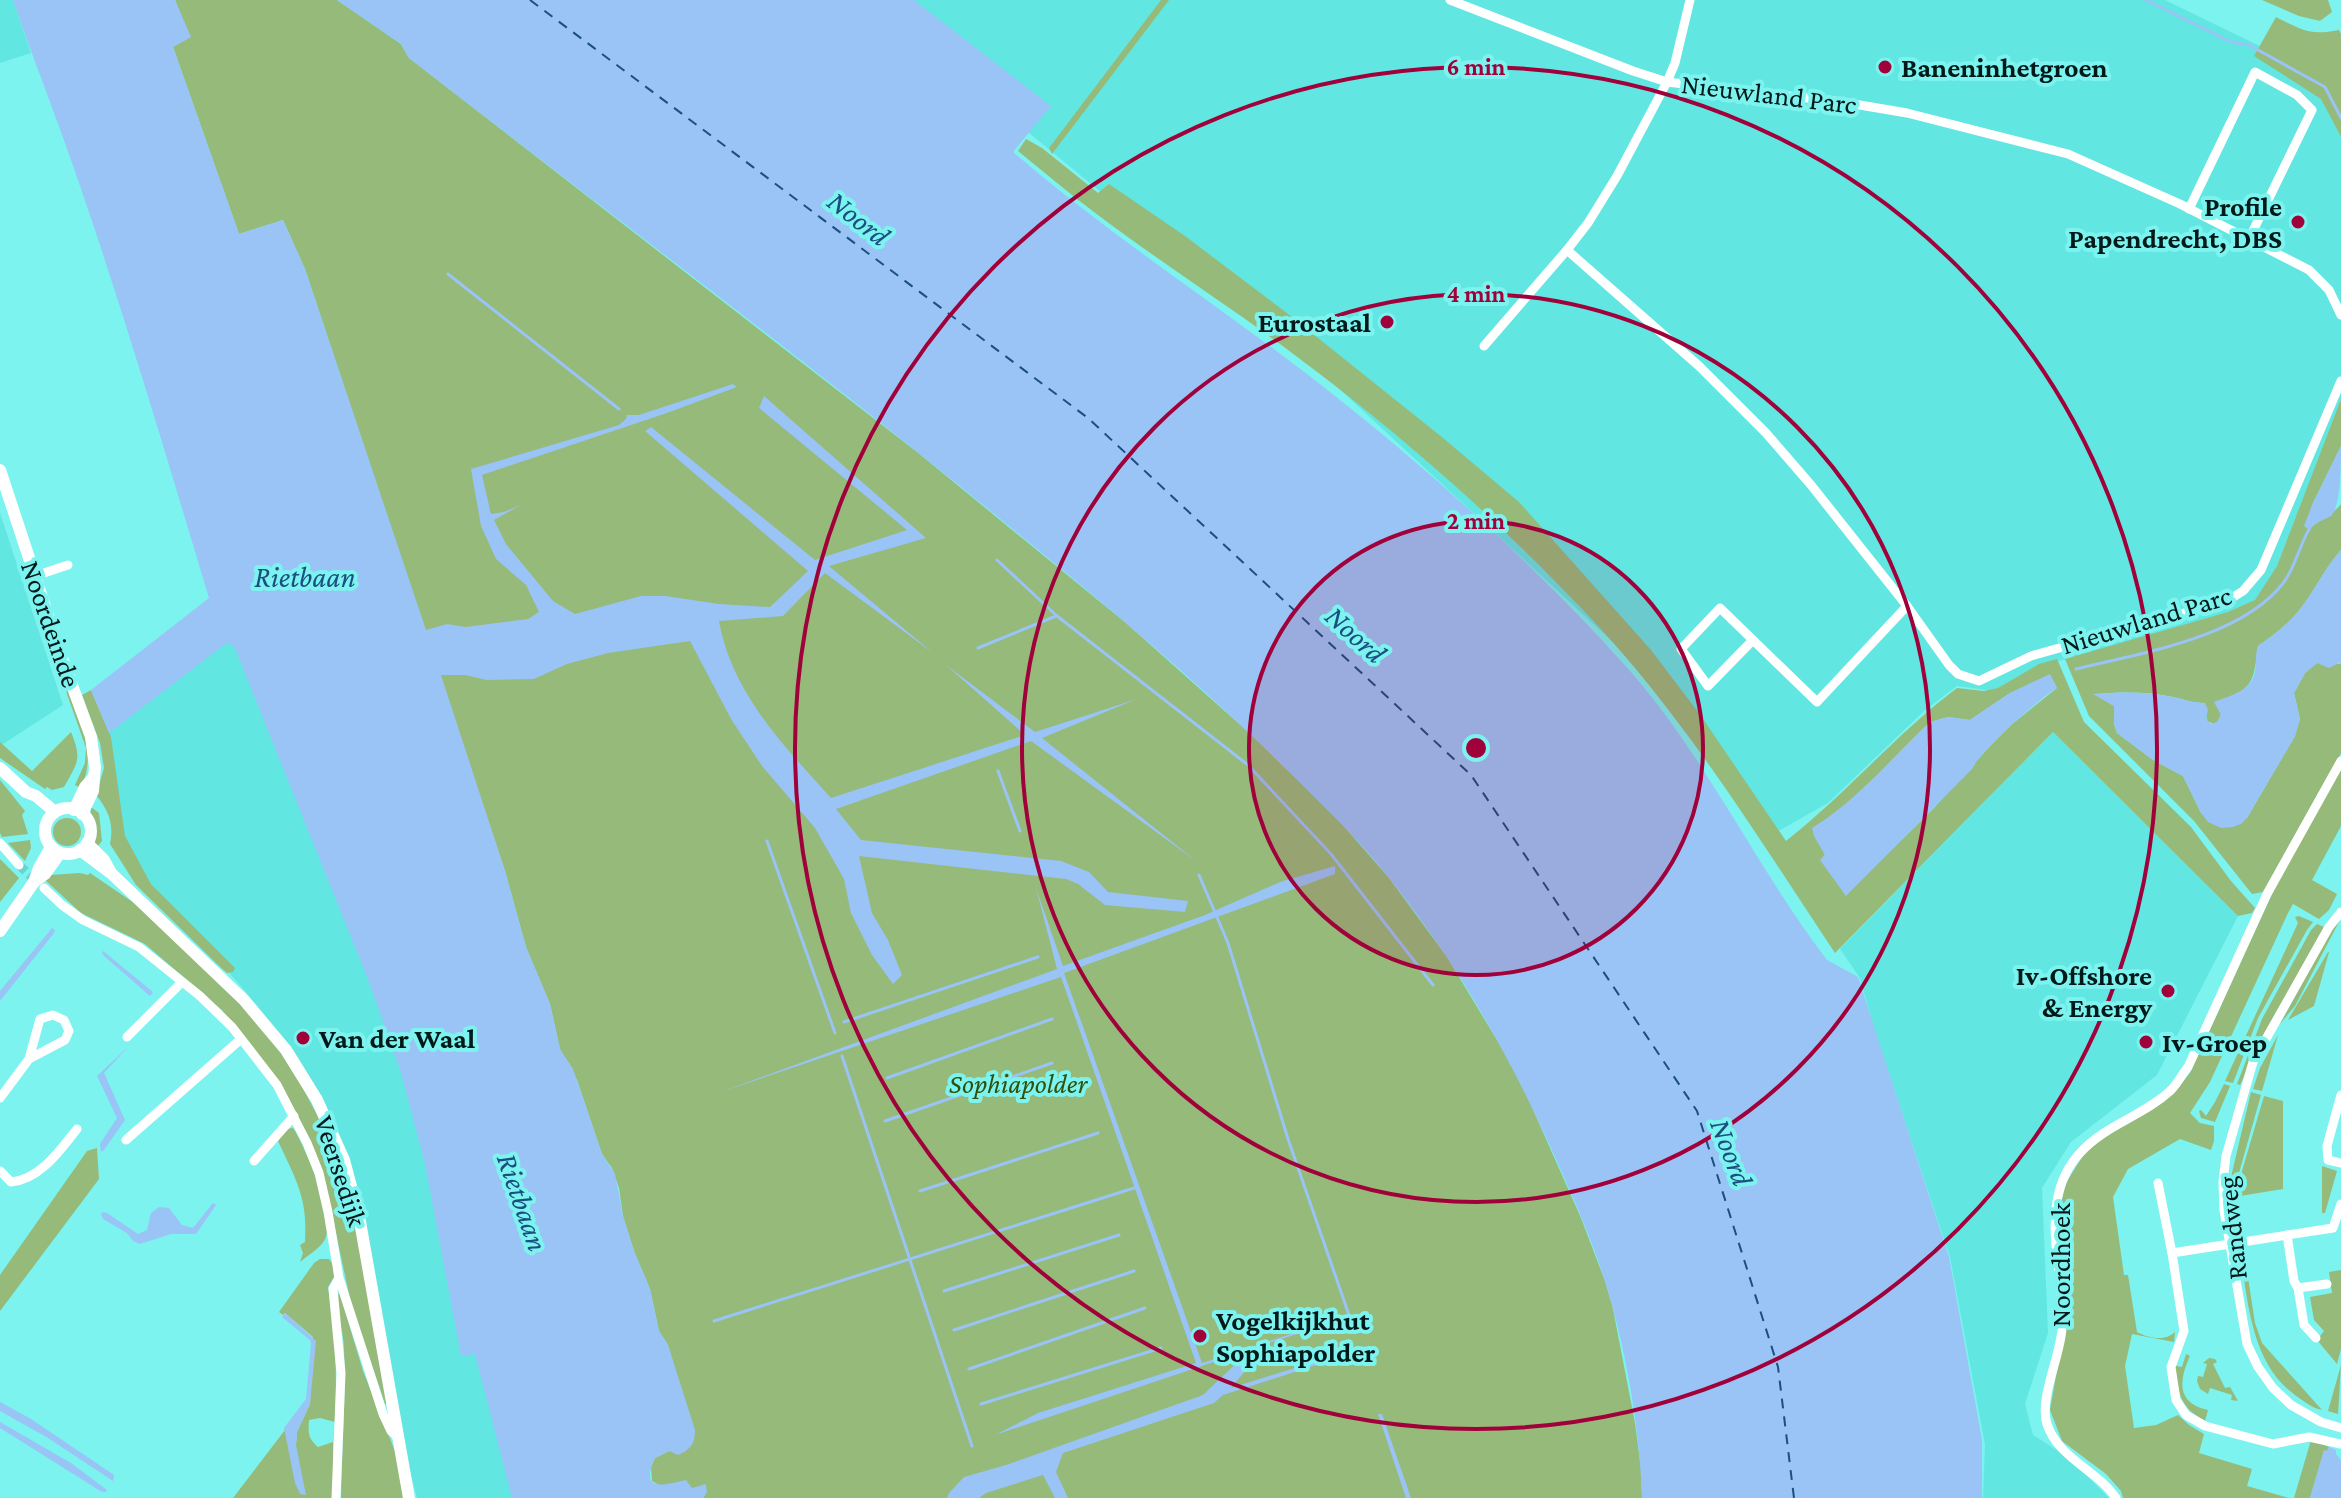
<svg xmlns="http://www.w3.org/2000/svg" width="2341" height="1498" font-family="'Crimson Pro',serif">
<rect width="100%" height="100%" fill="#7cf3ef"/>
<!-- built -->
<g fill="#62e6e2">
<polygon points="0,0 13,0 31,53 0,63"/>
<polygon points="857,0 2165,0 2307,69 2341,137 2341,399 2276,569 2257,602 2230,615 2055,662 1994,691 1957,686 1924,711 1828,803 1764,839 1654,680 1334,384 1028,132"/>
<polygon points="0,513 63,705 0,746"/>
<polygon points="230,634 380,984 525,1498 417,1498 303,1066 246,992 126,855 108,730"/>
<polygon points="2053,732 2238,916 2157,1075 2071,1142 2042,1188 2048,1333 2025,1404 2033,1435 2069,1458 2109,1498 1983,1498 1985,1445 1950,1257 1874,1028 1860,978 1840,949"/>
</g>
<!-- green -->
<g fill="#96ba79" fill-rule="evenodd">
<polygon points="175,0 337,0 401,44 409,58 917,452 1126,623 1255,738 1341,823 1389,878 1447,957 1503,1050 1527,1096 1581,1218 1605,1281 1613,1309 1635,1423 1641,1468 1642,1498 703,1498 705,1495 692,1488 661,1486 652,1481 651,1467 655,1458 669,1451 679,1383 668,1345 659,1331 650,1289 634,1251 623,1216 619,1188 612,1168 602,1154 577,1080 560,1049 550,1004 526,947 505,871 305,269 283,220 239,234 173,47 190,37"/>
<polygon points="1161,0 1169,0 1052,154 1049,148"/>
<polygon points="2262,0 2328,0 2332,12 2320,21 2299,16"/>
<path d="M2276,17C2302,30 2309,36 2339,30L2341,34V137L2321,99L2254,56Z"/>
<path d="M1026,139L1042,148L1098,193L1109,184L1185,236L1283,310L1443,438L1519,502L1651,650L1701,716L1786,841C1846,794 1896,734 1957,688L1984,691L1998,688L2039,664L2057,659L2084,722L2191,827L2231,881L2255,908L2252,913L2238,916L2053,732L1835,953C1757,836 1683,714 1585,612C1497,519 1398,432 1296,356C1231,307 1163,264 1098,215C1071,195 1045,173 1018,151ZM2050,675L2057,688L2011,725L1991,745L1933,809L1846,895L1821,860L1825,855L1813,828C1857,801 1893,758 1930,722L1948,717L1970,720L2010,693Z"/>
<path d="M2341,399V446L2312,505L2309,529C2320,519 2332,516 2341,504V550C2323,570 2314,593 2297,613C2286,626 2272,636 2258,646C2253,684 2254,689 2215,702L2221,714L2219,721L2214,724L2207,721L2204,703C2192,703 2184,699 2173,697C2148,691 2120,692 2095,694L2114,706V724L2117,733L2153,760L2183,776L2201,813L2247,818L2295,736L2300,719L2294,693L2305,673L2317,663L2340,664L2341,662V753L2263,892L2252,894L2194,821L2089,716L2065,659L2228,612L2255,600L2277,566Z"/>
<path d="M61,677L66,682C79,718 98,751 81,788L75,785L85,763L86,748Z"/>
<path d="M91,690L111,737L125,836L151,884L235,968L233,972L227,973L217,964L136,885L110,844C114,824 109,811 96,795L104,768L100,743L82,695Z"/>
<path d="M71,732C82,759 78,762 64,787L52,790L47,787L45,789L0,758V742L32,771Z"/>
<path d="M2341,762V826L2312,880L2337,894L2329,910L2319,919L2293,904L2288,913L2210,1082L2190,1113L2200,1123L2214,1126V1141L2211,1150L2180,1139L2128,1169L2113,1197L2124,1275H2128L2137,1332C2148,1338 2165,1342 2175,1332L2174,1342L2132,1334L2125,1366L2134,1428L2156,1425L2178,1415L2189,1425L2204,1434L2199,1453L2252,1469L2247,1486L2289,1498H2123L2121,1491L2106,1474L2062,1441L2050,1410L2065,1325L2059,1222L2061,1203L2066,1183L2084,1154L2101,1138L2174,1092L2190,1073L2289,857Z"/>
<polygon points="0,780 25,811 22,815 28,834 2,837 0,833"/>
<path d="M91,807L99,813L102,841L96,848C94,843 90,813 91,807Z"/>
<circle cx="67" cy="832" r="14"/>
<polygon points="30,840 31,848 25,861 8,843"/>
<polygon points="0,859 19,878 0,902"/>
<polygon points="80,873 88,875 90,873 137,905 240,1003 291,1065 331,1142 344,1176 353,1212 388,1404 385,1404 350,1299 324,1176 312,1145 284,1090 222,1010 145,944 81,913 44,879 51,875"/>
<polygon points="2299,916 2313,922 2307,930 2258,1018 2233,1083 2225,1081 2298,923 2295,917"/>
<polygon points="2341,918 2295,1006 2280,1024 2331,930"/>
<polygon points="2317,924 2324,927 2263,1036 2240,1085 2237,1084 2262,1019 2311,930"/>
<polygon points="2328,952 2329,952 2314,1006 2288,1020"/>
<polygon points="2278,1035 2262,1091 2253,1089 2260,1068"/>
<polygon points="2224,1084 2230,1086 2215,1122 2201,1118 2199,1111 2201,1110 2206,1116 2215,1102"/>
<polygon points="2251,1092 2261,1095 2237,1180 2236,1191 2241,1231 2237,1232 2232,1208 2231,1177"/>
<polygon points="2264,1096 2283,1101 2283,1189 2240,1196 2242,1171"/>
<path d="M293,1128C305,1146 338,1223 324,1241C319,1249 307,1256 300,1262L303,1253L300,1245L305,1242C308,1198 296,1180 278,1141L287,1129Z"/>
<polygon points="97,1148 99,1179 0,1311 0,1275 87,1151"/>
<polygon points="2322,1166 2337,1171 2325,1213 2322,1213"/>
<path d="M2240,1252H2244L2255,1323L2262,1343L2322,1410C2312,1408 2303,1401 2295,1395C2251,1363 2248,1302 2240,1252Z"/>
<path d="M320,1259H329L333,1264L334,1277L328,1287C336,1336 337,1372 335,1422L320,1418L309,1420C308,1433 308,1438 318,1447L333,1442V1498H233L285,1430L296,1445L297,1432L310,1404L313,1337L285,1313L283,1315L279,1312L314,1263Z"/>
<polygon points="2341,1270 2341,1349 2337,1364 2317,1340 2324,1331 2314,1320 2310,1297 2332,1293 2329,1272"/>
<path d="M339,1291L363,1371L401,1466L404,1498H341C342,1448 346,1397 344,1347C343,1329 335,1308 339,1291Z"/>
<path d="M2186,1354L2190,1356C2179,1380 2176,1403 2208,1410L2205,1421C2180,1407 2179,1395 2175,1369L2176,1366L2182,1367Z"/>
<polygon points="2209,1358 2215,1359 2217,1362 2213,1364 2225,1388 2230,1387 2238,1401 2231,1400 2232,1395 2210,1388 2208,1394 2200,1389 2197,1381 2198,1376 2203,1377 2207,1364 2203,1363"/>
<polygon points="2341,1365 2338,1414 2328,1411"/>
<polygon points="2311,1440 2329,1447 2327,1451 2324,1451 2310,1498 2294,1498"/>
</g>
<!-- water -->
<g fill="#99c4f5">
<path d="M13,0H175L191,37L173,47L239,234L283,220L305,269L426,630L447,624L466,627L528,619L539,612L526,585L496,559L481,526L471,469L619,425L626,419L627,415H639L733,384L737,387L667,413L482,475L491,514L504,512L521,505L494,520L506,544L553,601L575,614L641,596H666L719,604L770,607L808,571L645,431L651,427L815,560L907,530L759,408L764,396L926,538L829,566L933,653L825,573L783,616L719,621C732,693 784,746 831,798L1025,735L946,665L1035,732L1137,699L1042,738L1196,861L1031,741L836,809L861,840L1061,861L1089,872L1108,892L1188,901L1185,912L1105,905L1078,884L1066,879L859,856L872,913L888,940L902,975L893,984L872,955L851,913L844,879L815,828L762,766L731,719L690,641L608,653L567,664L534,679L487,680L465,675H441L505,871L526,947L550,1004L560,1049L573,1069L602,1154L615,1174L623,1216L634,1251L650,1289L659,1331L668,1345L695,1430C695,1444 691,1449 678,1455L669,1451L655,1458C639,1493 664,1485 686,1480L692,1488L706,1484L707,1492L703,1498H512L475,1354L461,1356L425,1164L401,1073L369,982L234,646L228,643L224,645L109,733L91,690L209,598C162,442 116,285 61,132C45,88 28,44 13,0Z"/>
<path d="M337,0H914L1051,106L1013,152C1115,240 1229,312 1335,396C1440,479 1541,571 1630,671C1707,759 1756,867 1827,960L1858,977L1949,1257L1982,1440V1498H1642C1640,1427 1625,1343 1603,1275C1591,1238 1575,1202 1559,1166C1514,1064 1460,966 1389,878C1357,837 1319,801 1281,764C1181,665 1070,576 961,487C780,341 593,201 409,58L401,44Z"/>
<path d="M2341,446C2341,464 2341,506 2331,516C2323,520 2316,523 2308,529L2304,526L2312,505Z"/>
<path d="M2341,550V662L2329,668L2317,663L2305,673L2294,693L2300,719L2295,736L2247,818L2241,824L2233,827L2221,828L2208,822L2201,813L2183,776L2153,760L2117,733L2114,724V706L2093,694C2118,692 2147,691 2172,697C2184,699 2193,703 2205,703L2208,710L2206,719L2211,724L2217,722L2221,715L2214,702C2227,697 2247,692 2253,678C2258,669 2254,656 2258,646C2272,636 2286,626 2297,613C2314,593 2323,570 2341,550Z"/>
<path d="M2050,674L2057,688C2040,698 1979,751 1973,768L1846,896L1820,860L1825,855L1814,836L1812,828C1857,801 1892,757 1930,722L1948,717L1970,720L2010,693Z"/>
<polygon points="1335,866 1335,874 1064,973 1202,1363 1349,1315 1331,1323 1260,1346 1256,1358 1231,1388 1364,1346 1366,1349 1223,1395 1214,1403 1063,1453 1056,1472 1068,1498 1055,1498 1043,1475 986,1493 979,1498 947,1498 949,1493 964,1477 1006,1465 1203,1395 1250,1350 995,1435 1038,1413 1196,1363 1061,977 718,1093 1057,969 1036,888 1063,966 1205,915 1280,882"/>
<polygon points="52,928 55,930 54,933 0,1001 0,991"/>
<polygon points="103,951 153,992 150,996 104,956 102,953"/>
<polygon points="128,1047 104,1073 125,1120 104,1150 101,1152 100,1144 117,1118 97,1076"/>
<polygon points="213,1203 216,1205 196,1234 171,1234 140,1244 133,1241 127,1233 103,1219 101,1214 103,1212 107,1213 138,1234 147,1230 151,1213 159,1207 169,1208 182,1225 193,1228"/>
<polygon points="285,1313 316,1341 310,1404 297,1432 296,1445 306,1495 300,1494 295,1483 284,1428 306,1399 311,1344 310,1340 282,1317"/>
<polygon points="0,1402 31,1419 114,1475 113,1481 48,1438 0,1411"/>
<polygon points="1378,1414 1382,1414 1411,1498 1406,1498"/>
<polygon points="0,1422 71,1463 107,1490 106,1492 102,1492 0,1428"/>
<polygon points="2329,1447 2336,1450 2336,1454 2341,1460 2341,1498 2310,1498 2324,1450 2327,1451"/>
</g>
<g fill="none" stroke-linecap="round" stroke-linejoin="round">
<!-- stream -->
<g stroke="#99c4f5" stroke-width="3">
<polyline points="2146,0 2231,42 2249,45 2325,87 2341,118"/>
<polyline points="448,274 619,409"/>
<polyline points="997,560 1057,616 1248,765 1331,854 1433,985"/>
<polyline points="978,648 1056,616"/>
<path d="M2076,669C2140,653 2242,638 2284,582C2296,566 2300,543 2311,526"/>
<polyline points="998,771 1020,831"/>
<polyline points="767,841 835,1033"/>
<polyline points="1199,875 1228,943 1288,1139 1349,1315"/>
<polyline points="844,1022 1038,957"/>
<polyline points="842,1056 972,1446"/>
<polyline points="887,1078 1052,1019"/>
<polyline points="885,1121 1052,1063"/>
<polyline points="920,1191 1098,1133"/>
<polyline points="944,1291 1119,1235"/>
<polyline points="714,1321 1134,1188"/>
<polyline points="954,1330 1134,1271"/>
<polyline points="969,1369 1145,1308"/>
<polyline points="981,1404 1161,1348"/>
</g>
<!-- ferry -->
<polyline stroke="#1b4e81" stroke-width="2" stroke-dasharray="10 8" stroke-linecap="butt" points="530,0 1088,418 1471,775 1697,1111 1778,1367 1794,1498"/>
<!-- street-tunnel -->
<polyline stroke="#6ad2cf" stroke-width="9" stroke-dasharray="9 4.5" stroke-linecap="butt" points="19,865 38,883"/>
<!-- street -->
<g stroke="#fff" stroke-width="9">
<polyline points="1450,0 1633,71 1667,82 1842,102 1907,113 2068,154 2180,204 2309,270 2329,290 2341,315"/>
<polyline points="1690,0 1675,63 1667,82 1617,176 1588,223 1567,250 1699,366 1766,433 1811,485 1907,606 1949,665 1958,674 1979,681 2031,656 2227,601 2243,591 2261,570 2341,381"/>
<polyline points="2189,209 2255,72 2297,95 2312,110 2249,239"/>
<polyline points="1484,346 1567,250"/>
<polyline points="35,576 68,565"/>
<polyline points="1753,640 1708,686 1681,649 1720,608 1817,702 1907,606"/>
<polyline points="0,843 19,865"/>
<polyline points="44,888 62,905 83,920 139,947 200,996 232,1027 277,1085 307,1143 319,1173 328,1212 339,1278 383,1414 391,1431 399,1438"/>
<polyline points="2341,912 2329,927 2253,1062 2226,1156 2223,1182 2224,1210 2247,1344 2258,1367 2273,1388 2291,1405 2321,1422 2341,1428"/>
<polyline points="127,1037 182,982"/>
<polyline points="2341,1095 2327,1146 2328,1160 2341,1163"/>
<polyline points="0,1098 29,1059 40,1019 53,1015 64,1020 69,1031 65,1040 29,1059"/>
<polyline points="126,1140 241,1039"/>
<polyline points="254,1161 294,1116"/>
<path d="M0,1171L11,1182C40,1180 61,1149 77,1129"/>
<polyline points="2158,1183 2172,1253 2184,1331 2171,1367 2176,1400 2186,1415 2205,1426 2273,1444 2309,1437 2341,1444"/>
<polyline points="2287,1235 2294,1281 2298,1288 2304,1325 2316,1338"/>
<polyline points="2172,1253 2333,1228 2341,1204"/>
<polyline points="2298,1288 2327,1284"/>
<polyline points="336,1498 341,1373 333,1289 339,1278"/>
<path d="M2116,1498C2097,1470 2058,1458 2047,1424C2039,1399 2060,1357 2062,1329C2065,1287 2050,1243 2057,1201C2060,1184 2068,1166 2080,1153C2105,1125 2143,1116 2170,1091C2177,1085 2182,1074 2188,1067L2267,894L2341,761"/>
</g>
<!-- secondary -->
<g stroke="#fff" stroke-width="12">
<polyline points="0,470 62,658 91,737 95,767 93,791 82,814"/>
<polyline points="0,768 26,792 36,796 55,812"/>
<circle cx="68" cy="831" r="23"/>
<polyline points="74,810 85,787 93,778"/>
<polyline points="87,843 104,860 110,871"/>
<polyline points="80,850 112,874 244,1000 286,1050 317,1100 344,1160 359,1216 409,1498"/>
<polyline points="34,882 45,874 60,853"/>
<polyline points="0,931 34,882 39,868 51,847"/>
</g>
</g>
<!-- distance rings -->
<circle cx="1476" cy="748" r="227" fill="#a1013a" fill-opacity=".12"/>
<g fill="none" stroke="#a1013a" stroke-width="4">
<circle cx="1476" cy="748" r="227"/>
<circle cx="1476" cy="748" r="454"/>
<circle cx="1476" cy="748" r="681"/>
</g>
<!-- markers -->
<g fill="#a1013a" stroke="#7cf3ef" stroke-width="3">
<circle cx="1885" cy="67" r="8"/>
<circle cx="2298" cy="222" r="8"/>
<circle cx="1387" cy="322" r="8"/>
<circle cx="2168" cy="991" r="8"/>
<circle cx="303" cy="1038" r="8"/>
<circle cx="2146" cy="1042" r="8"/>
<circle cx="1200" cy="1336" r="8"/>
</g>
<g text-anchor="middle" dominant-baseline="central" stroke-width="8" stroke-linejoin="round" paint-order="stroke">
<!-- poi labels -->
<g font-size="28" font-weight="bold" fill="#011a19" stroke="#7cf3ef" text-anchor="start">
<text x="1901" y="67">Baneninhetgroen</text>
<text x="2282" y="206" text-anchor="end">Profile<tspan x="2282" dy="32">Papendrecht, DBS</tspan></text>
<text x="1371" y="322" text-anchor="end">Eurostaal</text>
<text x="2152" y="975" text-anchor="end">Iv-Offshore<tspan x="2152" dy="32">&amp; Energy</tspan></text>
<text x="319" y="1038">Van der Waal</text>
<text x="2162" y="1042">Iv-Groep</text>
<text x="1216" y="1320">Vogelkijkhut<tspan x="1216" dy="32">Sophiapolder</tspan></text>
</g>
<!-- street labels -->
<g font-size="28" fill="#011a19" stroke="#7cf3ef">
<text transform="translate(1769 94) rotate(7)">Nieuwland Parc</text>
<text transform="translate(2146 620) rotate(-17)">Nieuwland Parc</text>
<text transform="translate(51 624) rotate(71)">Noordeinde</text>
<text transform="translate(341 1171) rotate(72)">Veersedijk</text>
<text transform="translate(2232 1228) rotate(-96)">Randweg</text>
<text transform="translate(2060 1265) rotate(-90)">Noordhoek</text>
</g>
<!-- park labels -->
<g font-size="28" font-style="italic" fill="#304f09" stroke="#7cf3ef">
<text x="1018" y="1083">Sophiapolder</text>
</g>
<!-- water labels -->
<g font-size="30" font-style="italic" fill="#1b4e81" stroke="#7cf3ef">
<text transform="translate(859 218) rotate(38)">Noord</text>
<text x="305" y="576">Rietbaan</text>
<text transform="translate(1356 634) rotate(42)">Noord</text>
<text transform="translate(1732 1152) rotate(69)">Noord</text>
<text transform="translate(523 1202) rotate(71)">Rietbaan</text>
</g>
</g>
<circle cx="1476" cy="748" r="12" fill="#a1013a" stroke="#7cf3ef" stroke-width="4"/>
<g font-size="24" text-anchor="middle" font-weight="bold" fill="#a1013a" stroke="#7cf3ef" stroke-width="8" stroke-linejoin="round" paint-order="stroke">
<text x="1476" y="75">6 min</text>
<text x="1476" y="302">4 min</text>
<text x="1476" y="529">2 min</text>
</g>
</svg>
